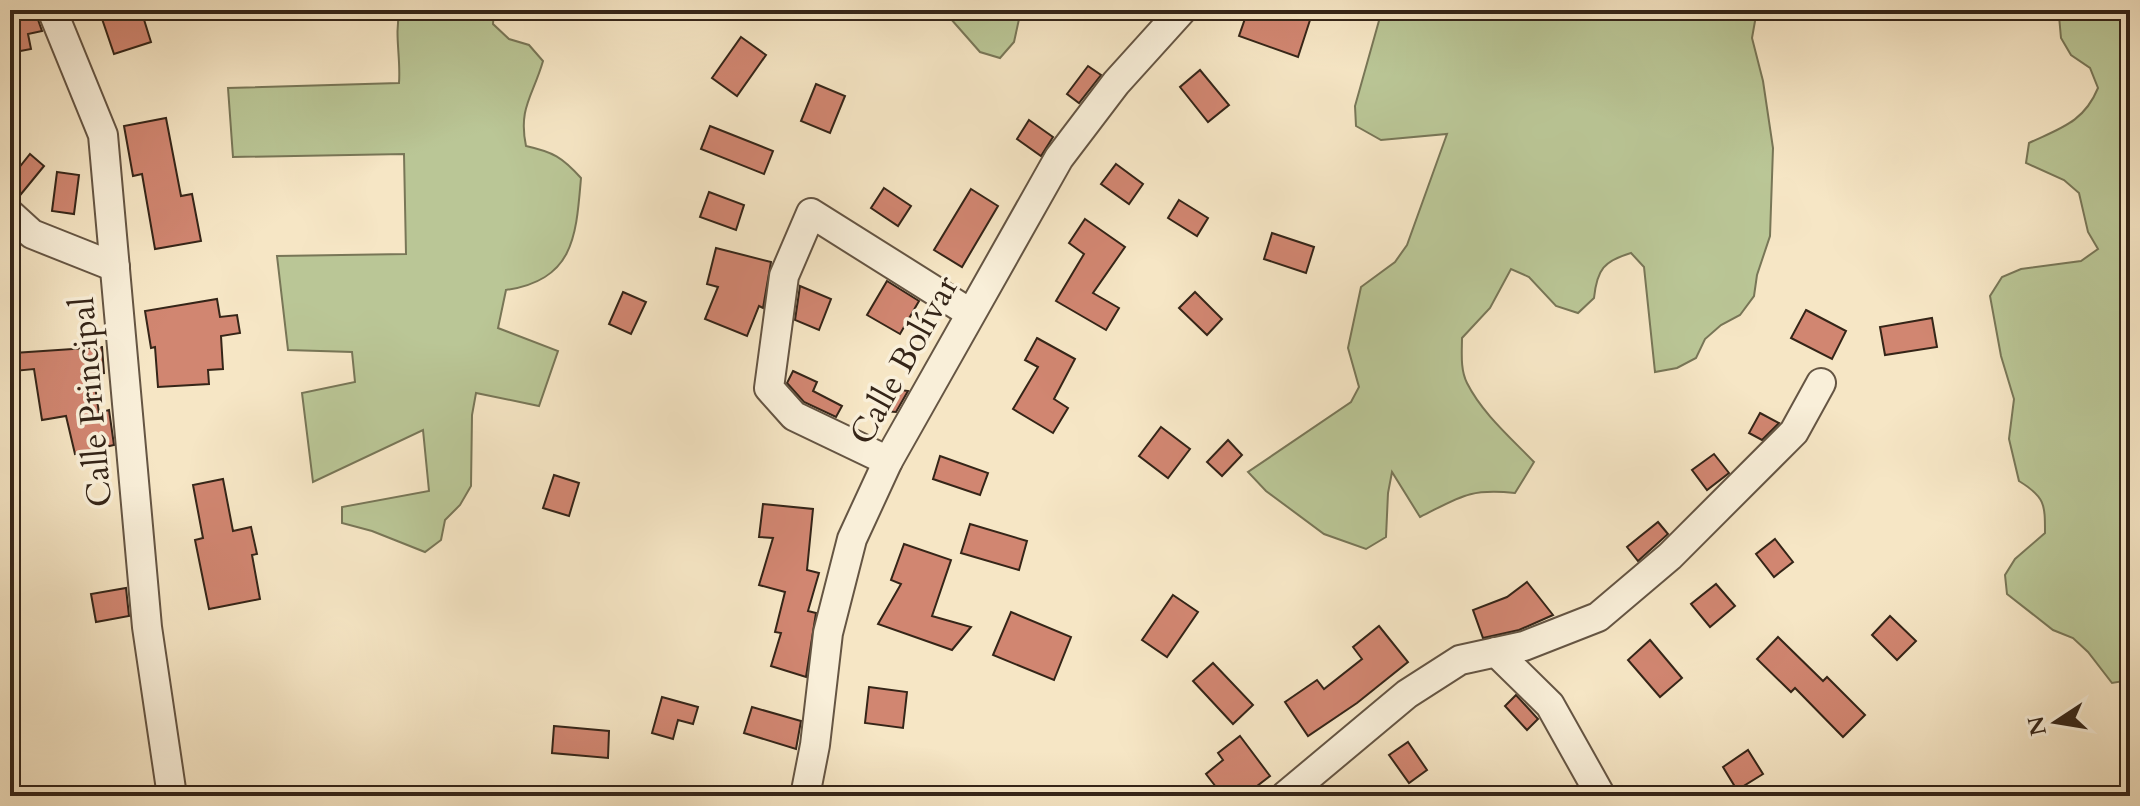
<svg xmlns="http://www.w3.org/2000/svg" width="2140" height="806" font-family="Cardo,serif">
<rect width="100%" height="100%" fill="#f6e6c5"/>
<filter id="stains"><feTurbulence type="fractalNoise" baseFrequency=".0025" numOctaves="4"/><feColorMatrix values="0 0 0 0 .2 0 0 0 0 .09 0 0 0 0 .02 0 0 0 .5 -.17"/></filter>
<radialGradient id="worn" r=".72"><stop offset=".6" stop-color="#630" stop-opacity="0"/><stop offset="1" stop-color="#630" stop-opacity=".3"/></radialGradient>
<!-- green -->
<g fill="#bac696" stroke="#787657" stroke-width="2">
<path d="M400,10H494L493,24L509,39L529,45L543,61C533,96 518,108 526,146C553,152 562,157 581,178C576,237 574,280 506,290L498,328L558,351L539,406L476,393L472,415L471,486L460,505L445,520L441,540L425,552L372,531L342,523V507L429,491L423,430L313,482L302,393L355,382L352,352L288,350L277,256L406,254L404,154L233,157L228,88L399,83C401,58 394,34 400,10Z"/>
<polygon points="943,10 1021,10 1014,42 1000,58 980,52"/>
<path d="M1382,10H1528L1538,14L1545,10H1757L1752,38L1763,81L1773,148L1770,236L1757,275L1754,296L1740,315L1721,325L1705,339L1696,358L1677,368L1655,372L1644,267L1631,253C1604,261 1597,269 1594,298L1578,313L1556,306L1529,277L1511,269L1490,308L1462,338C1462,352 1460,369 1467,383C1482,413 1511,438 1534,462L1515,493C1469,488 1460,497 1420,517L1392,472L1388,493L1386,537L1366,549L1324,534L1266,491L1248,472L1351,402L1359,387L1348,348L1361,287L1395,262L1407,245L1447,134L1381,140L1356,126L1355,106Z"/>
<path d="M2049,10H2130V680L2112,683L2088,652L2073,638L2053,630L2007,594L2005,575L2015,559L2045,533C2045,504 2045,497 2019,481L2009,439L2014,399L2001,356L1990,296L2002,277L2021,269L2081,261L2098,249L2088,232L2079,193L2064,180L2026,163L2029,143C2061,128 2084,122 2098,88L2090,68L2071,55L2061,38L2059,16Z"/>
</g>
<!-- building -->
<g fill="#d18671" stroke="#352518" stroke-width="2">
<polygon points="99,10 141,10 151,42 114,54"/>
<polygon points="1248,10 1290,10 1311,17 1298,57 1239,36"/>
<polygon points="36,14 42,31 28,34 31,49 10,53 10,33 17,32 15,18"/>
<polygon points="741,37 766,55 737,96 712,78"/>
<polygon points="1088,66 1101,75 1079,103 1067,94"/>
<polygon points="1200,70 1229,105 1208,122 1180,87"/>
<polygon points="816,84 845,96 830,133 801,121"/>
<polygon points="166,118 181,196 192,194 201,241 155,249 142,174 133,176 124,126"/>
<polygon points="1029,120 1053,137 1041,156 1017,139"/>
<polygon points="710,126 773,151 764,174 701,149"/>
<polygon points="30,154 44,166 17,199 10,197 10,179"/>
<polygon points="1116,164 1143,184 1129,204 1101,184"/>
<polygon points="57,172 79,175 74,214 52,211"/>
<polygon points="884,188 911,206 898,226 871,208"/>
<polygon points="971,189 998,206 962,267 934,250"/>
<polygon points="709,192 744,205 736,230 700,217"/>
<polygon points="1179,200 1208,218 1197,236 1168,218"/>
<polygon points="1085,219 1125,247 1093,293 1119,308 1106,330 1056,301 1084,254 1069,243"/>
<polygon points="1272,233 1314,247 1306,273 1264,259"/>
<polygon points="716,248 771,262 763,308 759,306 747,336 705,319 718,287 707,284"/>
<polygon points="887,281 919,301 900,334 867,315"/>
<polygon points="800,286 831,299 819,330 795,320"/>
<polygon points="623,292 646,302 631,334 609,324"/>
<polygon points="1195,292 1222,319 1207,335 1179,308"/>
<polygon points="217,299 220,317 237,315 240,333 221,336 223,369 208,370 209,384 158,387 155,347 151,348 145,311"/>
<polygon points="1806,310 1846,331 1832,359 1791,338"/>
<polygon points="1932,318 1937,347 1885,355 1880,327"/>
<polygon points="1037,338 1075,359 1054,399 1068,408 1053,433 1013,409 1038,367 1025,360"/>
<polygon points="102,347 104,373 93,374 99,413 109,410 114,445 75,454 66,416 42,420 34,369 14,371 14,353"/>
<polygon points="793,371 817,382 813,391 842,406 836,417 804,402 787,383"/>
<polygon points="886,388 908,391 896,412 883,411"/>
<polygon points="1760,413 1779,423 1762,440 1749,433"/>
<polygon points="1161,427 1190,449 1168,478 1139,456"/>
<polygon points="1228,440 1242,455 1222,476 1207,462"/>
<polygon points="1714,454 1729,473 1707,490 1692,470"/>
<polygon points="940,456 988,473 980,495 933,479"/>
<polygon points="554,475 579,483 569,516 543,508"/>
<polygon points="223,479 233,531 251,527 257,554 252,555 260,599 209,609 195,540 203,538 193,485"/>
<polygon points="763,504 813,509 807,570 819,573 808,611 816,613 806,677 771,666 781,633 775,632 785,592 759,585 773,538 759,537"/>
<polygon points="1658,522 1668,534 1638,561 1627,547"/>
<polygon points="970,524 1027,541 1019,570 961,553"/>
<polygon points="1775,539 1793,562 1774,577 1756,554"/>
<polygon points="904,544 951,560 932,616 971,627 952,650 878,624 901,584 891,580"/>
<polygon points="1527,582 1553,615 1519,630 1483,638 1473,610 1507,597"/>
<polygon points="1716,584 1735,606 1710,627 1691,604"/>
<polygon points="126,588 129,616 96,622 91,594"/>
<polygon points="1173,595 1198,612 1167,657 1142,640"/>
<polygon points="1011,612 1071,637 1054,680 993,655"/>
<polygon points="1890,616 1916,641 1897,660 1872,635"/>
<polygon points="1379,626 1408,662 1357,703 1308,736 1285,702 1317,680 1324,689 1362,659 1353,647"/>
<polygon points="1778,637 1823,681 1827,677 1865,715 1843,737 1795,688 1791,692 1757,659"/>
<polygon points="1650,640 1682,678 1660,697 1628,660"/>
<polygon points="1213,663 1253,705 1233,724 1193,681"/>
<polygon points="869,687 907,692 903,728 865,723"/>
<polygon points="1516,695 1538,719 1527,730 1505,706"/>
<polygon points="662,697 698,707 693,724 678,720 673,739 652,733"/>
<polygon points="752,707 801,721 796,749 744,733"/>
<polygon points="554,726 609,731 608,758 552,753"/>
<polygon points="1240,736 1270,776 1244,796 1223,796 1206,774 1223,760 1218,753"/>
<polygon points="1408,742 1427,770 1409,783 1389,755"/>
<polygon points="1748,750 1763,774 1737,790 1723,767"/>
</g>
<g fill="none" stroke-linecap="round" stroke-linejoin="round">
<!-- minor casing -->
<g stroke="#655543" stroke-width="32">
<g id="minor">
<polyline points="52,10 103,135 147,627 172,796"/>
<polyline points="10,214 32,234 115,267"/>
<polyline points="888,461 794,416 769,388 784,276 811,213 970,313"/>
<polyline points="1496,652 1550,705 1601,796"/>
<polyline points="805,796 815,745 828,633 852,539 888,461 1059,158 1116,83 1182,10"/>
<polyline points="1285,796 1407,694 1460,660 1524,646 1598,617 1670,556 1794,432 1821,383"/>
</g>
</g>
<!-- minor -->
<use href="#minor" stroke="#f9efd9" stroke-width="28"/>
</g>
<g text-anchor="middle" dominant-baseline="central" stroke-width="7" stroke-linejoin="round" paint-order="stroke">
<!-- street labels -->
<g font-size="34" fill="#352518" stroke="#f9efd9">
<text transform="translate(904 360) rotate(-61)">Calle Bolívar</text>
<text transform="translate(91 402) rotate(-95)">Calle Principal</text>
</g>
</g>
<!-- margin -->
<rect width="2140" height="806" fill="none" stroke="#f6e6c5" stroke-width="40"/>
<rect x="12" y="12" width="2116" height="782" fill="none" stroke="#352518" stroke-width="4"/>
<rect x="20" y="20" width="2100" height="766" fill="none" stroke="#352518" stroke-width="2"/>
<!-- north arrow -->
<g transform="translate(2056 722) rotate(258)" stroke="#f9efd9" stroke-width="6" paint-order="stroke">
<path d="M0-6L14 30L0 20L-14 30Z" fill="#352518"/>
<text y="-12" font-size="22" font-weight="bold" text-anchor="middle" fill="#352518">N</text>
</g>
<rect width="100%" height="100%" filter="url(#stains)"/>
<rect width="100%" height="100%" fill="url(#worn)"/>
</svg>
